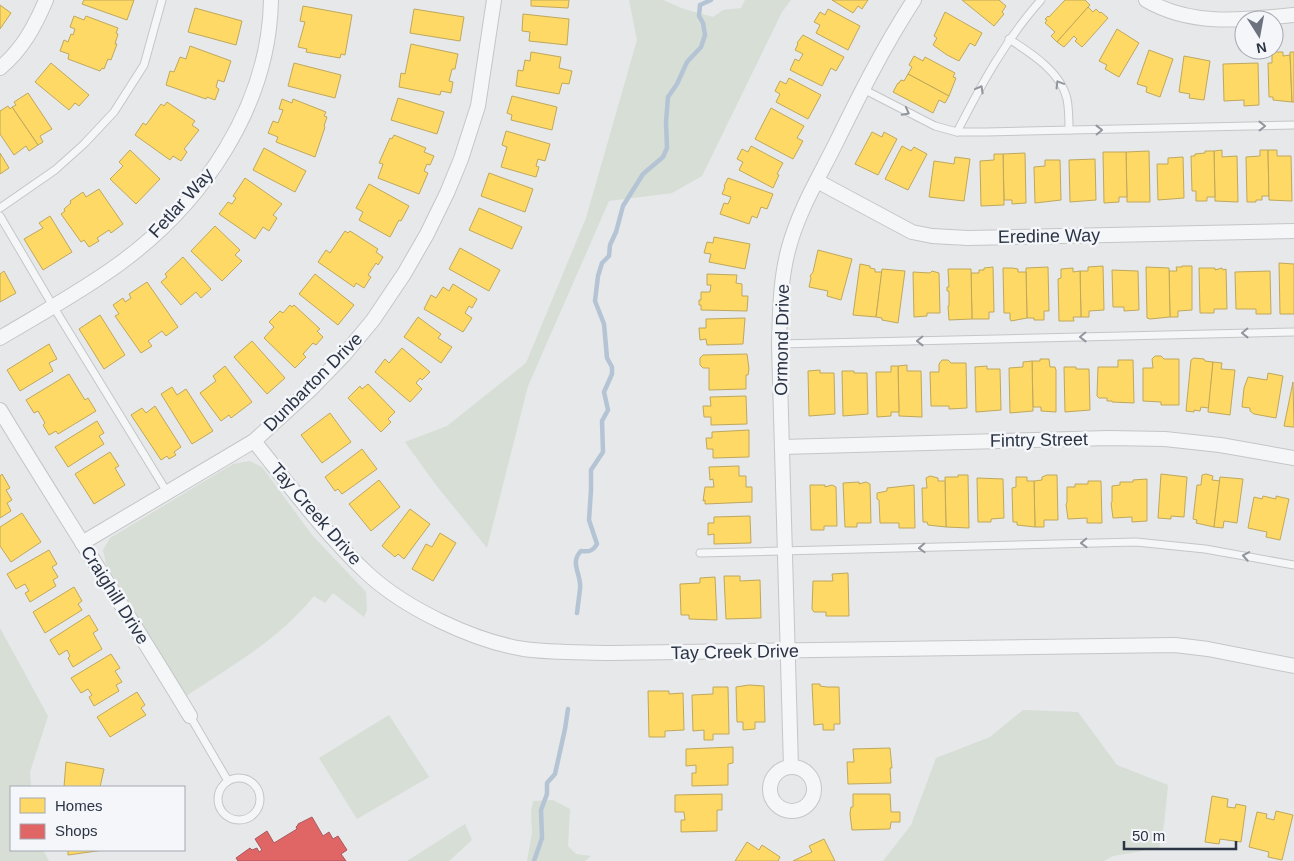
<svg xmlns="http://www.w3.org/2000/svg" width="1294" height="861" font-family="Arial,sans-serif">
<rect width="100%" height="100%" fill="#e6e8ea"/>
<!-- green -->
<g fill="#d6ded6">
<polygon points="629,0 663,0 684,9 713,17 723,10 741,8 745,0 791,0 782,12 702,176 672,193 609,201 528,386 487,548 436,485 405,442 447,426 526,363 586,218 637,40"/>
<path d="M250,461L262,467L312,535L366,592L367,610L364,617L333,593L325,603L314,596C277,641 233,665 186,696L106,564L103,550L110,538L233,464Z"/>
<polygon points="0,628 48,716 30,772 31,787 11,787 11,850 43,850 49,861 0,861"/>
<polygon points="1023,710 1078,712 1117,765 1168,785 1164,825 1159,848 1113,856 1104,861 883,861 911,825 936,758 990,737"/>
<polygon points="389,715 429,777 357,819 319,758"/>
<polygon points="553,800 570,809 568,846 576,854 591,856 585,861 527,861 532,833 531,811 533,801"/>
<polygon points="465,824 472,840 449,861 407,861"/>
</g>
<!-- homes -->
<g fill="#ffd966" stroke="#bfa85c">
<polygon points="84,0 134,0 127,20 82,4"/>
<polygon points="531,0 569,0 568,8 531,6"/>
<polygon points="832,0 868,0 862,9 858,6 853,13"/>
<polygon points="962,0 999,0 1006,6 1002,12 1004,14 994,26"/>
<polygon points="1065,0 1085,0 1090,5 1057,42 1051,36 1055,32 1045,23 1047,20 1045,19 1048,16 1049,17"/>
<polygon points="0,5 11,13 0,29"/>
<polygon points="303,6 352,15 345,55 341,54 340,58 306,52 307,49 298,47 305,22 300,21"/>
<polygon points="1088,7 1093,12 1096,9 1100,13 1101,12 1108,18 1084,45 1082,47 1075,41 1077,39 1074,36 1064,47 1057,42"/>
<polygon points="195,8 242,21 236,45 188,32"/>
<polygon points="414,9 464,17 460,41 410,33"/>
<polygon points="828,9 860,26 848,50 816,33 820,25 814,22 820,12 825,15"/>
<polygon points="945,12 982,33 975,46 970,43 959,61 947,55 933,45 937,38 934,36"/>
<polygon points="523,14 569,19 567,45 529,41 530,32 522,31"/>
<polygon points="74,16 84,20 86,16 118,28 116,33 118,34 115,44 117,44 111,60 108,59 104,69 102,68 100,71 68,59 69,54 60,51 64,40 68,42 71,34 73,35 75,29 70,27"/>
<polygon points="1117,29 1139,43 1119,77 1105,69 1107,65 1099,61"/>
<polygon points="803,35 844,57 836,71 831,68 822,86 790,70 795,59 799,61 803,54 795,50 798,44 797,43"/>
<polygon points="411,44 458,54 455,69 452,69 449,81 453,82 451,93 441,91 440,95 399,87 401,73 405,74"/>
<polygon points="190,46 231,61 224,82 218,80 216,87 219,89 215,100 207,97 206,99 166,85 170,71 174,72 180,57 186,59"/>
<polygon points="1149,50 1173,59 1160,97 1146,92 1147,87 1137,84"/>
<polygon points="531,52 561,57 559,68 572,71 569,84 562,83 559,94 516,86 518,70 523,71 525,60 530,61"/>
<polygon points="1272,52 1283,52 1283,56 1290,55 1292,102 1273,100 1273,97 1269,97 1268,63 1272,63"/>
<polygon points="1290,52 1294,52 1294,102 1292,102"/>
<polygon points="914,56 923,61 925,57 955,73 953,77 956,78 949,96 908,74 912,67 909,65"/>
<polygon points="1184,56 1210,61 1204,100 1189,98 1190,94 1179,92"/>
<polygon points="51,63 89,95 79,106 75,103 69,110 35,82"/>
<polygon points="294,63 341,75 335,98 288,86"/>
<polygon points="1258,63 1259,105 1244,106 1244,100 1224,101 1223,64"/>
<polygon points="908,74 949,96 945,103 939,100 933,113 893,92 898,83 899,83 901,80 904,81"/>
<polygon points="789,78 821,95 808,119 776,102 780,94 775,91 780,81 786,84"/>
<polygon points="28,93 52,129 40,136 43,142 38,145 12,107 16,105 14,102"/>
<polygon points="512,96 557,107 552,130 511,120 512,115 507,113"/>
<polygon points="398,98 444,112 437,134 391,120"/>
<polygon points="282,99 292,103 293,99 326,112 324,116 327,117 324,126 325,127 315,157 276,142 278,137 268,133 273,121 278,123 283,110 279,109"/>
<polygon points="167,102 195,121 192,125 199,130 184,149 187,152 181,161 173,156 170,160 135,135 143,123 146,125 161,104 164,106"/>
<polygon points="8,106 10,109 12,107 38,145 29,151 26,146 14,155 0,134 0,111"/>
<polygon points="771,108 804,126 797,138 803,141 793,159 755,139"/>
<polygon points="506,131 550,144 545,161 538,159 536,166 539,167 536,177 501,167 507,147 502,145"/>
<polygon points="872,132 882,137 884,132 897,139 878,175 855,164"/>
<polygon points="394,135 426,148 424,152 434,156 430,165 427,164 424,171 428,173 419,194 378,178 383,164 379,163 390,138 392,139"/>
<polygon points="751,146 783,163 777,174 779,175 773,188 739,170 743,162 737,159 742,149 748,152"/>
<polygon points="902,146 911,151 914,147 927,154 908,190 885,179"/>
<polygon points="264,148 306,171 295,192 253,170"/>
<polygon points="130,150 160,179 136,204 110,179 123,166 119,162"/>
<polygon points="1222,150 1222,157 1237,156 1238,202 1215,201 1214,151"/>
<polygon points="1260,150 1268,150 1269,196 1262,196 1262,200 1256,200 1256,202 1247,202 1246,157 1260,156"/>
<polygon points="1268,150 1277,150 1277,156 1291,156 1292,201 1269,200"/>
<polygon points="1149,151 1150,202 1127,202 1126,152"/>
<polygon points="1205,151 1214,151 1215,197 1207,197 1207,201 1196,201 1196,191 1192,191 1191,156 1195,156 1195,154 1205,153"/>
<polygon points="1103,152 1126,152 1127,197 1119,197 1119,202 1104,203"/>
<polygon points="0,153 9,168 0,174"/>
<polygon points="1025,153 1026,203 1012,204 1012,200 1004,200 1003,154"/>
<polygon points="994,154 1003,154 1004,205 981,206 980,161 994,160"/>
<polygon points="955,157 970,159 964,201 929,197 934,161 954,164"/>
<polygon points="1183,157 1184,198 1158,200 1157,164 1168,164 1168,158"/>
<polygon points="1095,159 1096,200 1070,202 1069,160"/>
<polygon points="1045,160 1060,160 1061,200 1035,203 1034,167 1045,166"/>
<polygon points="489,173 533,189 525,212 481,196"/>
<polygon points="245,178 282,204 273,215 277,218 269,231 263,227 255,239 219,214 228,202 232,204 236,198 233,196"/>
<polygon points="728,178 773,194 767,209 761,207 757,218 752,216 749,224 720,214 724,203 728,204 731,197 722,194 725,187 724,186"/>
<polygon points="369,184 409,206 401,221 399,220 390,237 359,220 363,212 356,208"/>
<polygon points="99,189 123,224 111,233 109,230 97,238 99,241 89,247 84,240 81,242 61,214 65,211 64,209 71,203 70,201 83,192 86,197"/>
<polygon points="479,208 522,227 512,249 469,230"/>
<polygon points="50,216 72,252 43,270 24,239 43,228 39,223"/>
<polygon points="215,226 240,250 235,255 242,261 222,281 191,251"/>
<polygon points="345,231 348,233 350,231 378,249 376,252 383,257 378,265 376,263 368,275 371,277 364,288 356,283 354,287 318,262 326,250 330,253"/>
<polygon points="714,237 750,244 745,269 709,262 711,254 704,253 707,242 713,243"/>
<polygon points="460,248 500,270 489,291 449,269"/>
<polygon points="818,250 852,259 841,300 827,296 828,291 809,287 811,278 810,276 813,272"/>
<polygon points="183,257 211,289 201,298 196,292 181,305 161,282 167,277 165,274"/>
<polygon points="1279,263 1294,264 1294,314 1280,314"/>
<polygon points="860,264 870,266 870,268 875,269 875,272 882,272 876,317 853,315"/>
<polygon points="1103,266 1104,310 1089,311 1089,317 1081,317 1080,271 1088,271 1088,267"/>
<polygon points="1182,266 1192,266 1192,310 1178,311 1178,317 1170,317 1169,271 1177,271 1176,267 1182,267"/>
<polygon points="993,267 994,312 989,312 989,319 972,319 971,273 979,273 979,270 984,270 984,268"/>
<polygon points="1048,267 1049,311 1044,311 1044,320 1034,320 1034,318 1027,318 1026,268"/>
<polygon points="1146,267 1169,268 1170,317 1150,319 1147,318"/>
<polygon points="1003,268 1012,268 1018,269 1018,272 1026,272 1027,318 1011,321 1010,319 1010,313 1004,313"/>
<polygon points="1073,268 1073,272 1080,271 1081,317 1073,317 1074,321 1059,321 1058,279 1061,278 1061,269"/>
<polygon points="1199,268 1215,268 1215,270 1222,268 1223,270 1226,269 1227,309 1214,309 1214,313 1200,313"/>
<polygon points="882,269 905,271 898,323 882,320 882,318 876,317"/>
<polygon points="948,269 971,269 972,319 949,320 948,306 949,306 949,291 947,291 947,287 949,287"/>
<polygon points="1112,270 1138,271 1139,310 1124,311 1124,307 1113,307"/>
<polygon points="4,271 16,293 0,302 0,274"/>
<polygon points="932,271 939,273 940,313 927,313 927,316 914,317 913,272 930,273"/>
<polygon points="1270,271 1271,314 1256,314 1256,309 1236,309 1235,272"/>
<polygon points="315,274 354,305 338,325 299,294"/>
<polygon points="707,274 737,275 736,283 742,284 742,296 748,296 747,311 701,310 701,305 699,305 699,300 701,300 701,292 710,292 711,285 707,285"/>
<polygon points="147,282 178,327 166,336 162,331 148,341 152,346 141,353 115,316 119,314 113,305 123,298 125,302 131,298 129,294"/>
<polygon points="453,284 477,299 472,308 469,306 465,313 472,318 463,332 424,309 431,295 436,298 443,287 449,291"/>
<polygon points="290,305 292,307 294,305 320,329 317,331 323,337 316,345 313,343 303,354 306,357 295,368 264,338 274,327 269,322 280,311 283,313"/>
<polygon points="100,315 125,355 104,369 79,329"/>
<polygon points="418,317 441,334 438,338 452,347 441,363 404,337"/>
<polygon points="745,318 743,344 707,345 706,339 700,340 699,328 706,328 706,319"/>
<polygon points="252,341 285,378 267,394 234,357"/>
<polygon points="49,344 57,359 49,363 53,371 20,391 7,370"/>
<polygon points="402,348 430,372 422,380 420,378 416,383 422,389 410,402 375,372 385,359 389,363"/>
<polygon points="747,354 749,369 748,375 746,375 746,389 709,390 709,368 703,368 700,365 700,358 703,355"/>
<polygon points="1155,356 1161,356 1164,359 1179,359 1179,405 1161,405 1161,402 1143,401 1143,368 1153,368 1152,359"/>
<polygon points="1194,358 1204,359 1205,361 1213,362 1209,408 1201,407 1200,411 1194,410 1194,412 1186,411 1191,360"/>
<polygon points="1040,359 1049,359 1050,367 1055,367 1056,370 1056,412 1041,411 1041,407 1033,407 1032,361 1040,361"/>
<polygon points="942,360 948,360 951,363 966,363 967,408 949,409 949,406 931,406 930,372 939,372 939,364"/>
<polygon points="1118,360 1133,360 1134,403 1112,402 1112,401 1107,401 1107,398 1099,398 1097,396 1098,367 1118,367"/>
<polygon points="1032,361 1033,411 1010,413 1009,368 1023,367 1023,362"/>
<polygon points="1213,362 1222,363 1221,369 1235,370 1230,415 1208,412"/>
<polygon points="907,365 907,371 921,371 922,417 899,416 898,366"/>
<polygon points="225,366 252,402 231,418 229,415 221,421 200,393 216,381 213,376"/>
<polygon points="891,366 898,366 899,412 891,412 891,416 877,417 876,372 891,372"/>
<polygon points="987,366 987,369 1000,369 1001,410 976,412 975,367"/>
<polygon points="1064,367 1076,367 1076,369 1089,369 1090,410 1065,412"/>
<polygon points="820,370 820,373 834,373 835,414 809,416 808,371"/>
<polygon points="842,371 854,371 854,373 867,373 868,414 843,416"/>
<polygon points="1268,373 1283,376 1276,418 1254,414 1250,411 1250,408 1242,407 1244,388 1248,377 1267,380"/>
<polygon points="69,374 85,400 88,398 96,411 58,434 56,431 49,435 43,425 45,423 38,411 34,413 26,400"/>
<polygon points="1293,382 1294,427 1292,427 1284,426"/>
<polygon points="368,384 395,412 388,419 391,422 381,432 348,398 360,386 362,389"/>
<polygon points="172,387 177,395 186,389 213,431 192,444 161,394"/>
<polygon points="746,396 747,424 711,425 711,417 704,417 703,406 711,406 710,397"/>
<polygon points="155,406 181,447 174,452 176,455 169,459 167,456 161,460 131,415 142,408 146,413"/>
<polygon points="330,413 351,442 322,463 301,435"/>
<polygon points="97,421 104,433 99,436 104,444 68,467 55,447"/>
<polygon points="749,430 749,457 713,458 713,449 707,449 706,438 712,438 712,432"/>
<polygon points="362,449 377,469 342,494 338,489 335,491 325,477"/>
<polygon points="110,452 119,466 115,468 125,485 94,504 75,474"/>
<polygon points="739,466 739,476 746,476 746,487 752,487 752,502 705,504 705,500 703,501 705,487 714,487 713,479 710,480 709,467"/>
<polygon points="2,474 10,488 6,490 12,500 7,503 11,511 0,518 0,476"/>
<polygon points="1161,474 1187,477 1184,517 1171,516 1171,519 1158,518"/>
<polygon points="1206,474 1213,476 1212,480 1220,481 1214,527 1196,523 1197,520 1193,519 1197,485 1201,485 1202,475"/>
<polygon points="958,475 968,475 969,528 946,527 945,477 958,477"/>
<polygon points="1047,475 1057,475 1058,520 1044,520 1044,527 1035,527 1034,481 1042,480 1042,477"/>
<polygon points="930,476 938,478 938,481 945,481 946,527 928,525 927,522 923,522 922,488 927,488 926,478"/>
<polygon points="1016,477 1027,477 1027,481 1034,481 1035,527 1017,525 1017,522 1013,522 1012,488 1016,487"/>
<polygon points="1220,477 1243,479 1237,523 1224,521 1223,528 1214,527"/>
<polygon points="977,478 1003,479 1004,518 991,519 991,522 978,522"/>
<polygon points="1147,479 1147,521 1132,522 1132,517 1113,518 1111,503 1112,502 1112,486 1120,485 1120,482 1133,482 1133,480"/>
<polygon points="379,480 400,507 371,531 349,504"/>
<polygon points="1088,481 1101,481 1102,523 1087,523 1087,518 1068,519 1066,504 1067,503 1067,487 1075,487 1075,484 1088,484"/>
<polygon points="859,482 859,484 866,482 870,484 871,523 857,523 857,527 845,527 843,483"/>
<polygon points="810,485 825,485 825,487 832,485 836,487 837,526 824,526 824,530 811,530"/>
<polygon points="914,485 915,528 899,528 899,523 880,523 879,500 877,499 877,493 887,491 887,488"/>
<polygon points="1263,496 1276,499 1276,496 1289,499 1280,540 1266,537 1267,532 1248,528 1254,497 1262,499"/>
<polygon points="410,509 430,524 404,559 398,554 395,557 382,546"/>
<polygon points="22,513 41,542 11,562 0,546 0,527"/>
<polygon points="750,516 751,543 714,544 714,534 708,535 708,523 714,523 714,517"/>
<polygon points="440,533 456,543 433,581 412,569 426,544 432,547"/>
<polygon points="49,550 57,564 52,567 58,577 53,580 56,586 30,602 25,593 29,591 25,584 16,589 7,574"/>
<polygon points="848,573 849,616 826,616 826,612 814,612 812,609 813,581 833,581 832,574"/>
<polygon points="724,576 740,576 740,581 760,580 761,618 726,619"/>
<polygon points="715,577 717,620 689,619 689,615 681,615 680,584 700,583 700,578"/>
<polygon points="74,587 82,601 78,604 82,610 45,633 33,612"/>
<polygon points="89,615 98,630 93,633 102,649 73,667 68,658 70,656 67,650 59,655 50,640"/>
<polygon points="111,654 120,668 115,671 122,682 116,685 119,691 94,706 89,697 92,695 88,689 81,693 71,678"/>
<polygon points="812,684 820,684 820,686 827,687 839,687 840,724 834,724 834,730 823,730 823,724 814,725"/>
<polygon points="749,685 764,686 765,722 755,722 755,729 743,730 743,722 737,722 736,687"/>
<polygon points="713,687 728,687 729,734 713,734 713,740 704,740 704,730 693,731 692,695 713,694"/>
<polygon points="648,691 669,691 669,694 683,693 684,730 665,731 665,737 649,737"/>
<polygon points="137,692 145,705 141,708 146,715 110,737 97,717"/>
<polygon points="733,747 733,763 728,764 728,785 692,786 692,773 696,773 696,765 686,766 686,749"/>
<polygon points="890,748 892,768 890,768 891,783 848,784 847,762 854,762 853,749"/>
<polygon points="66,762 104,769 100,787 64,787"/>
<polygon points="722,794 722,810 717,810 717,831 681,832 681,820 685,820 684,812 675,812 675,795"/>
<polygon points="853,794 890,794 891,812 900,812 900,822 891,822 890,829 852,830 850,814 851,807 853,807"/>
<polygon points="1212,796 1228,799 1227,807 1235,808 1236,804 1246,806 1241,842 1220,839 1219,844 1205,842"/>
<polygon points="1276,811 1293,815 1282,860 1268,857 1269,852 1249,847 1257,812 1267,814 1266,818 1274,820"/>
<polygon points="824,839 835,861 793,861 812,852 809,846"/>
<polygon points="747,842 759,850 762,845 780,857 778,861 735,861"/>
<polygon points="68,850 104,850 68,855"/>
</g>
<!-- shops -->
<polygon fill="#e06666" stroke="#aa575c" points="312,817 323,836 329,832 333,839 338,836 347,850 341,854 346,861 238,861 236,858 250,848 252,850 257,848 259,852 262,850 255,839 267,831 274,843 297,829 296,827 298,825 298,824"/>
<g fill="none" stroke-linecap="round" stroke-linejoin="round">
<!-- stream -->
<g stroke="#b4c4d5" stroke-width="4.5">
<path d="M577,613C578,605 579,597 580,589C582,575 569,563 581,551C589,552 593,551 597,544L589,520L591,490V470L603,452L602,421L608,410L604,392L612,374V367L607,358L604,324L595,301L598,276L602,263L609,256L610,245L616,232L623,206L643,174L663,157L667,148L666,122L668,97L677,84L687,62L701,47L705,35L703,23L699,16L700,5L711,0"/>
<polyline points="534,861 542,838 541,810 547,794 547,783 555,774 565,729 568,709"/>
</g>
<!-- lane casing -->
<g stroke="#c4c6c8" stroke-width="9">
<g id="lane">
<path d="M1009,39C1031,53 1061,72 1067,99C1069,109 1069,120 1069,130"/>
<polyline points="863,89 935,126 957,132 986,132 1294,125"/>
<path d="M957,132C981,85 1006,39 1041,0"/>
<polyline points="0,208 55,170 84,144 114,112 144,65 162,0"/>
<polyline points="0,216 53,306 167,492"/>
<polyline points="779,344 1294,332"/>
<polyline points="700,553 1136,542 1205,549 1294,565"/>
<polyline points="190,716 228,781"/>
<circle cx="239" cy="799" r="21"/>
</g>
</g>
<!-- street casing -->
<g stroke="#c4c6c8" stroke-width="16">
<g id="street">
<path d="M1146,0C1192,27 1244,20 1294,15"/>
<path d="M0,68C22,50 35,26 46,0"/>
<polyline points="817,181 912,232 932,236 968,238 1294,231"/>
<path d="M0,338C40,314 82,291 119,264C203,203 269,106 271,0"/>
<path d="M0,410C62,513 128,613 190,716"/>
<path d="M254,441C290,486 325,534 368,574C405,608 473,641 524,649C552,653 582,652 611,653L1175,645L1208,649L1294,666"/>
<polyline points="782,447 1109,438 1165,439 1220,445 1294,458"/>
<polyline points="82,543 254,441 312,388 344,355 373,320 404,274 427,234 447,193 461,159 478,106 494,0"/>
<circle cx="792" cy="789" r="22"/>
<path d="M791,767L779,344C780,312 780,279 789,247C799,210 819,177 836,143C860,94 884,46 914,0"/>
</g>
</g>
<!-- lane -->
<use href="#lane" stroke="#f5f6f7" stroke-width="7"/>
<!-- street -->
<use href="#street" stroke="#f5f6f7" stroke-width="14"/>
</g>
<!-- one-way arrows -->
<defs><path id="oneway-chevron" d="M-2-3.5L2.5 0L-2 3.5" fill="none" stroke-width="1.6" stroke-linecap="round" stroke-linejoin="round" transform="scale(1.25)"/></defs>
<g stroke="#90959e">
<use href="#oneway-chevron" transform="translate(1059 84) rotate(-121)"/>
<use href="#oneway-chevron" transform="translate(980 89) rotate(-61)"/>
<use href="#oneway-chevron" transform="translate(906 112) rotate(28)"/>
<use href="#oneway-chevron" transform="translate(1262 126) rotate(-1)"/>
<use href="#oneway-chevron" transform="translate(1099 130) rotate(-1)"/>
<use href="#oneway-chevron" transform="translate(1245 333) rotate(179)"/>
<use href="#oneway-chevron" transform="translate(1083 337) rotate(179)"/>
<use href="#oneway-chevron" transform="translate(920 341) rotate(179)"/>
<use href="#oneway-chevron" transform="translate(1084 543) rotate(178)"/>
<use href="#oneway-chevron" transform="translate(922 548) rotate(178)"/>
<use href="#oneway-chevron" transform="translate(1246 556) rotate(-170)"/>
</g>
<g text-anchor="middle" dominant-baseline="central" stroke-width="5" stroke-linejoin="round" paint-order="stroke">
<!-- street labels -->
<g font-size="18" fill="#2b3445" stroke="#f4f6f9">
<text transform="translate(181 203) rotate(-48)">Fetlar Way</text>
<text transform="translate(1049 236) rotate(-1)">Eredine Way</text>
<text transform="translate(782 340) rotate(-89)">Ormond Drive</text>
<text transform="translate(313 382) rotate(-45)">Dunbarton Drive</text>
<text transform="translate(1039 440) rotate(-1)">Fintry Street</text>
<text transform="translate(316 514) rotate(49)">Tay Creek Drive</text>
<text transform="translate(115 595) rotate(58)">Craighill Drive</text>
<text transform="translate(735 652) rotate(-1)">Tay Creek Drive</text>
</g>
</g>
<!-- legend -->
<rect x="10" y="786" width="175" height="65" fill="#f4f6f9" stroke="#a4a8b1"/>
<rect x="20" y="798" width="25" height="15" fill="#ffd966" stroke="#a4a8b1"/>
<text x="55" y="811" font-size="15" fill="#2b3445">Homes</text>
<rect x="20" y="824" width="25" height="15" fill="#e06666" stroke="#a4a8b1"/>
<text x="55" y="836" font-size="15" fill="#2b3445">Shops</text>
<!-- north arrow -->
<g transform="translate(1259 35) rotate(169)"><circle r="24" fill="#f4f6f9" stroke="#a4a8b1"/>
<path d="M0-4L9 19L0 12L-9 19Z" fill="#6c737f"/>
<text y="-8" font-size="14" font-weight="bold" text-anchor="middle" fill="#2b3445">N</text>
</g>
<!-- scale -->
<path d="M1124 841v8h112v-8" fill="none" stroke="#2b3445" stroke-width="2.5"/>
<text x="1132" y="841" font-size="15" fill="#2b3445" stroke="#f4f6f9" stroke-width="4" paint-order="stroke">50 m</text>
</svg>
